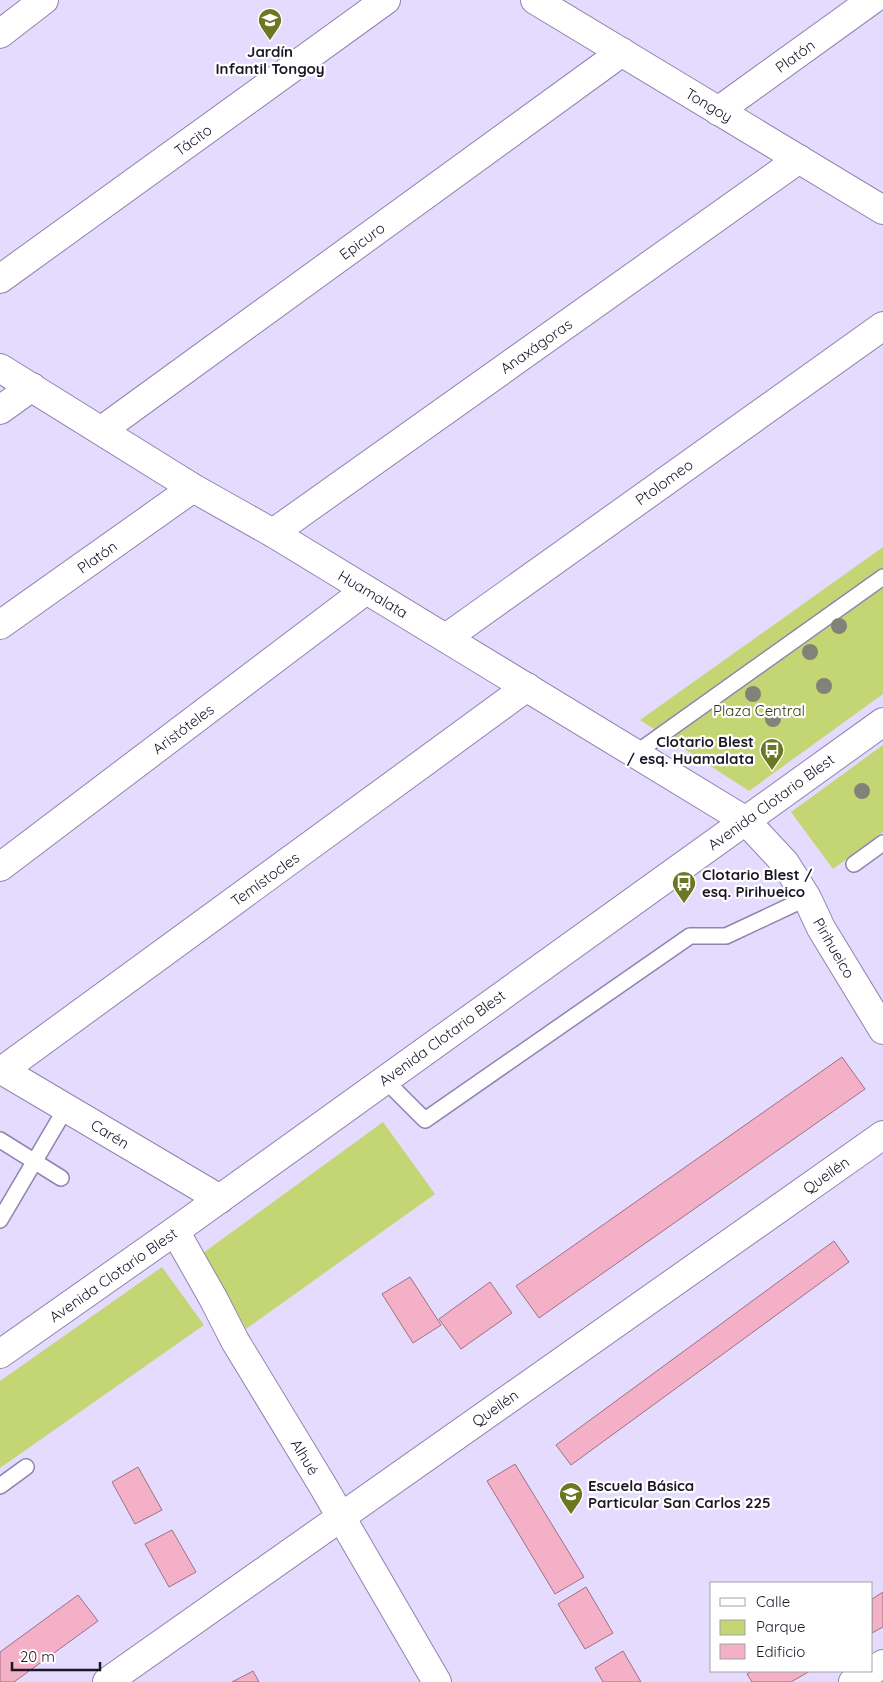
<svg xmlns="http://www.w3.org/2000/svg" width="883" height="1682" font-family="Quicksand,sans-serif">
<rect width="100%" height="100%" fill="#e4dbff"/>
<!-- green -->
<g fill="#c4d673">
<polygon points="883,547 883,694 749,791 640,720"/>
<polygon points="883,745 883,832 833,869 791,812"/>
<polygon points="383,1122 435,1194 246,1329 203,1253"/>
<polygon points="162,1267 204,1325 0,1468 0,1381"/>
</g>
<!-- building -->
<g fill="#f3b0c6" stroke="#9f7181">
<polygon points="842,1057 865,1089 539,1318 516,1286"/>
<polygon points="834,1241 849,1262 571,1465 556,1445"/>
<polygon points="410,1277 441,1325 413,1343 382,1294"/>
<polygon points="490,1282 512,1313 461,1349 439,1319"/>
<polygon points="515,1464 584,1577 555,1594 487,1481"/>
<polygon points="138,1467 162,1510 135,1524 112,1482"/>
<polygon points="172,1530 196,1572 169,1587 145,1544"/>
<polygon points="586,1587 613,1633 585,1649 558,1604"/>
<polygon points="883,1592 883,1627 872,1633 872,1599"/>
<polygon points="78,1595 98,1621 14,1682 0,1682 0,1652"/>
<polygon points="623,1651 641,1682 603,1682 595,1668"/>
<polygon points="253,1671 259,1682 232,1682"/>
<polygon points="752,1671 810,1671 791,1682 752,1682 747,1674"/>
</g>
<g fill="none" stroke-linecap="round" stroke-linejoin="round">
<!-- service casing -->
<g stroke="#8f84ad" stroke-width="18">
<g id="service">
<polyline points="636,753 883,577"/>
<polyline points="854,864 883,843"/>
<polyline points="385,1080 425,1120 690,936 726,936 807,898"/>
<polyline points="0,1140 61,1178"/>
<polyline points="0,1220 66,1108"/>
<polyline points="0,1486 26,1467"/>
</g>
</g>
<!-- minor casing -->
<g stroke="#8f84ad" stroke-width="30">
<g id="minor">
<polyline points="535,0 883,210"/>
<polyline points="0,34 44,0"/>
<polyline points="718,111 872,0"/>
<polyline points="0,279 386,0"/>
<polyline points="0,368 193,488 273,533 746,821 785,863 807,898 821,928 883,1030"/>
<polyline points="0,410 32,387"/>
<polyline points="102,430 622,52"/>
<polyline points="273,533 799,159"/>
<polyline points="0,625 193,488"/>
<polyline points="446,638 883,326"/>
<polyline points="0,867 366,590"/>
<polyline points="0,1069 220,1199"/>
<polyline points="3,1070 527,687"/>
<polyline points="175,1231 213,1298 235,1341 323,1486 437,1682"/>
<polyline points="107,1682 883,1135"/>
<polyline points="853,1682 883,1664"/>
</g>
</g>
<!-- secondary casing -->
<g stroke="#8f84ad" stroke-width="30">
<polyline id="secondary" points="0,1354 175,1231 883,722"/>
</g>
<!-- service -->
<use href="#service" stroke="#fff" stroke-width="15"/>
<!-- minor -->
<use href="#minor" stroke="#fff" stroke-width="28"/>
<!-- secondary -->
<use href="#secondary" stroke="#fff" stroke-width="28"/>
</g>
<!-- trees -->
<g fill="#828278">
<circle cx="839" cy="626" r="8"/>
<circle cx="810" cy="652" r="8"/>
<circle cx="824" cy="686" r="8"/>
<circle cx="753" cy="694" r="8"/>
<circle cx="773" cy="719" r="8"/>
<circle cx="862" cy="791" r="8"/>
</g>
<!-- icons -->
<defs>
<g id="school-pin" transform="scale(1.25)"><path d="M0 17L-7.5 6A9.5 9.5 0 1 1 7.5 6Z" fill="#6b7723" stroke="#fff"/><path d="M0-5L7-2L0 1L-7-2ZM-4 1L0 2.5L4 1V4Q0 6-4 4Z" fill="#fff"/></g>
<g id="bus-pin" transform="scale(1.25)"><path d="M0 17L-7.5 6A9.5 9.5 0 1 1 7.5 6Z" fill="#6b7723" stroke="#fff"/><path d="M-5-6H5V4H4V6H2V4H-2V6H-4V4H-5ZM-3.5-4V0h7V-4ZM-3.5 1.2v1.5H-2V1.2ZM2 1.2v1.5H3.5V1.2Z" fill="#fff"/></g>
</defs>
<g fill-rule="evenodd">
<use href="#school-pin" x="270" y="20"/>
<use href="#bus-pin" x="772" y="750"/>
<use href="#bus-pin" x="684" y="883"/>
<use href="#school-pin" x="571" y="1494"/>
</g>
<g text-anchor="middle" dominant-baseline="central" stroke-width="4.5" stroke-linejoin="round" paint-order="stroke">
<!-- poi labels -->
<g font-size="15" font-weight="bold" fill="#1b1726" stroke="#fff" text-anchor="start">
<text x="270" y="51" text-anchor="middle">Jardín<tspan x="270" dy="17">Infantil Tongoy</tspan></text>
<text x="754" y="741" text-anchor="end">Clotario Blest<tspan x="754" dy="17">/ esq. Huamalata</tspan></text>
<text x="702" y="874">Clotario Blest /<tspan x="702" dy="17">esq. Pirihueico</tspan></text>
<text x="588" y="1485">Escuela Básica<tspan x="588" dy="17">Particular San Carlos 225</tspan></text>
</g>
<!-- street labels -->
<g font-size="15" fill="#1b1726" stroke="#fff">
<text transform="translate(795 56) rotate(-36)">Platón</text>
<text transform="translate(709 105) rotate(31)">Tongoy</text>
<text transform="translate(193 140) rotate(-36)">Tácito</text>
<text transform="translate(362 241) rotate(-36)">Epicuro</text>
<text transform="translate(536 346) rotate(-35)">Anaxágoras</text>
<text transform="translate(664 482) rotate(-36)">Ptolomeo</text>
<text transform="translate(97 557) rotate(-35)">Platón</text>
<text transform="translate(373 594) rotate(31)">Huamalata</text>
<text transform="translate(183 729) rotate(-37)">Aristóteles</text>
<text transform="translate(771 802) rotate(-36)">Avenida Clotario Blest</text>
<text transform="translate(265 879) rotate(-36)">Temístocles</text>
<text transform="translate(834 948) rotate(60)">Pirihueico</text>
<text transform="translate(442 1038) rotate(-36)">Avenida Clotario Blest</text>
<text transform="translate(110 1134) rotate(31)">Carén</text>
<text transform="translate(826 1175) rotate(-35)">Queilén</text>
<text transform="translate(113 1275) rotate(-35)">Avenida Clotario Blest</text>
<text transform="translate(495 1408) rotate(-35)">Queilén</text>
<text transform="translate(305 1457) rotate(59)">Alhué</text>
</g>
<!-- park labels -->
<g font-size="15" fill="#32390a" stroke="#fff">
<text x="759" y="710">Plaza Central</text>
</g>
</g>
<!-- legend -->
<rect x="710" y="1582" width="162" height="90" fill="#ffffff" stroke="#a4a2a8"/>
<rect x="720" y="1598" width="25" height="8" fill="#ffffff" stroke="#a4a2a8"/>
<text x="756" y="1607" font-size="15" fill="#1b1726">Calle</text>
<rect x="720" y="1620" width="25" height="15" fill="#c4d673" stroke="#a4a2a8"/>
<text x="756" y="1632" font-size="15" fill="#1b1726">Parque</text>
<rect x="720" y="1644" width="25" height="15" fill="#f3b0c6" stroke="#a4a2a8"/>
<text x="756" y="1657" font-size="15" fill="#1b1726">Edificio</text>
<!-- scale -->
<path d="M12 1662v8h88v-8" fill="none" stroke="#1b1726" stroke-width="2.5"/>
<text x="20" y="1662" font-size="15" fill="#1b1726" stroke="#ffffff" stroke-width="4" paint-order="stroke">20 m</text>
</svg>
